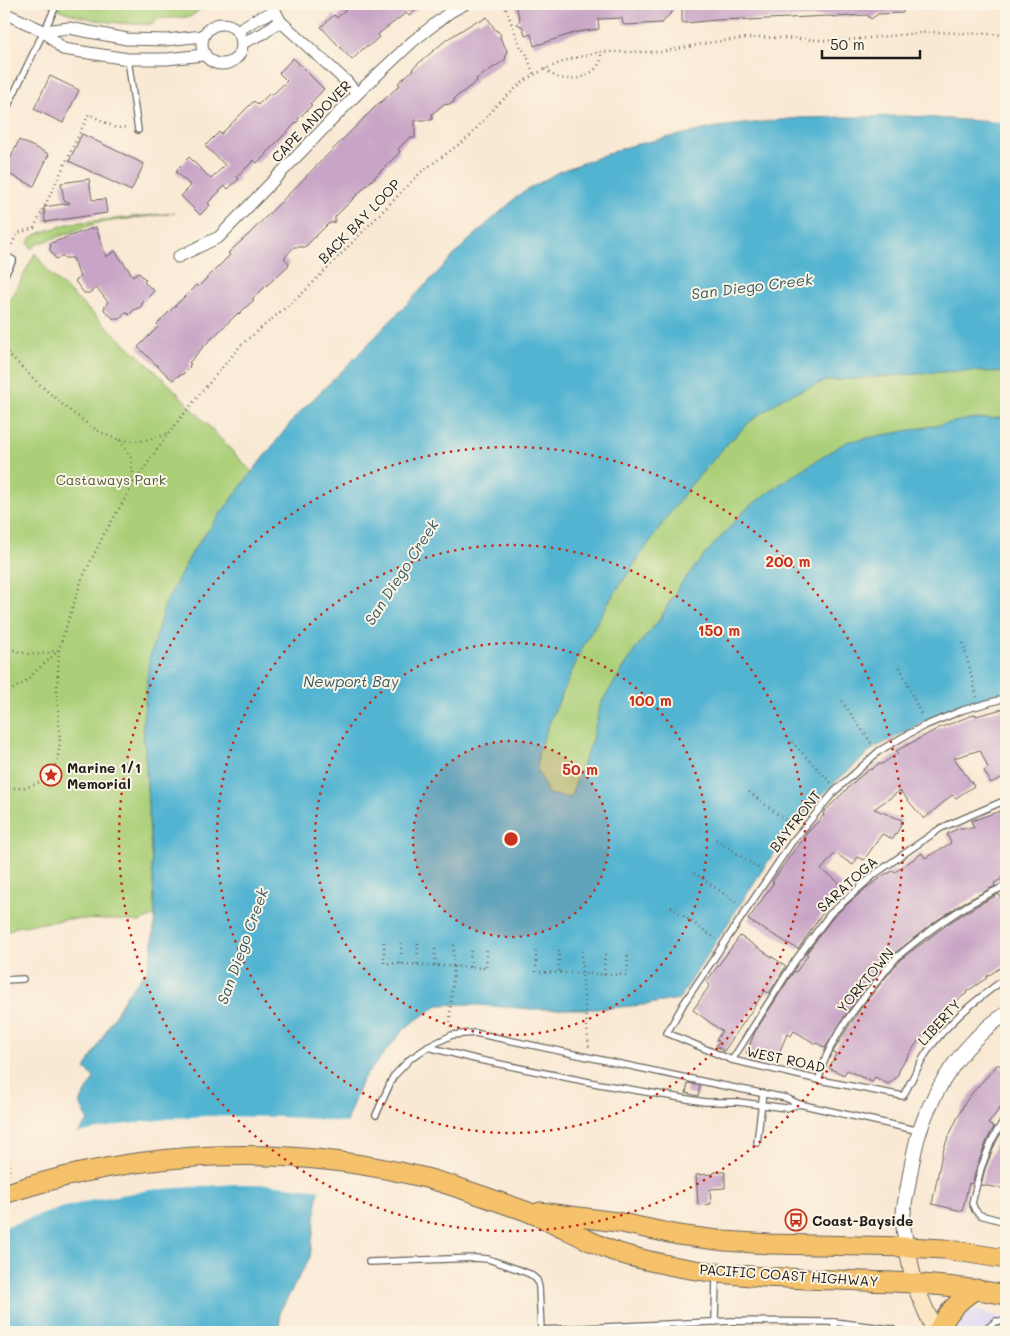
<svg xmlns="http://www.w3.org/2000/svg" width="1010" height="1336" font-family="Mali,sans-serif">
<rect width="100%" height="100%" fill="#fcf5e5"/>
<filter id="ink" filterUnits="userSpaceOnUse"><feTurbulence type="fractalNoise" baseFrequency=".02" numOctaves="2"/><feDisplacementMap in="SourceGraphic" scale="10" xChannelSelector="R" yChannelSelector="G"/><feConvolveMatrix kernelMatrix="1 2 1 2 8 2 1 2 1" color-interpolation-filters="sRGB"/></filter>
<filter id="wash" filterUnits="userSpaceOnUse"><feTurbulence type="fractalNoise" baseFrequency=".0096" numOctaves="4" result="noise"/><feDisplacementMap in="SourceGraphic" scale="20" xChannelSelector="R" yChannelSelector="G"/><feGaussianBlur stdDeviation="1.12" result="paint"/><feColorMatrix in="noise" values="0 0 0 0 0 0 0 0 0 0 0 0 0 0 0 0 0 1.4 0 .05"/><feComposite in="paint" operator="in"/></filter>
<g filter="url(#wash)">
<rect width="100%" height="100%" fill="#f9e9d4"/>
<!-- built -->
<polygon fill="#ddd5f6" points="975,1310 1006,1319 1006,1332 960,1332 958,1328 960,1316 967,1311"/>
<!-- green -->
<g fill="#abcf78" stroke="#64764a">
<path d="M46,4H214L201,9L190,17L154,19V24C116,25 80,20 46,4Z"/>
<polygon points="175,213 97,223 35,245 32,249 28,243 32,237 37,234 71,223"/>
<polygon points="35,253 50,274 170,385 252,472 194,550 143,723 155,915 140,922 119,920 69,919 16,927 4,933 4,300 14,294"/>
<polygon points="953,371 1006,372 1006,418 970,419 747,508 702,558 680,585 658,622 639,644 601,703 592,740 570,798 548,794 537,769 538,752 550,721 584,644 611,598 665,520 690,486 728,443 751,421 784,397 826,381"/>
</g>
<!-- water -->
<polygon fill="#53b4d1" stroke="#386876" points="907,116 1006,123 1006,372 953,371 826,381 784,397 751,421 728,443 690,486 665,520 611,598 584,644 550,721 538,752 537,769 548,794 570,798 592,740 601,703 639,644 658,622 680,585 702,558 747,508 786,480 846,442 970,419 1006,418 1006,693 944,712 874,748 833,784 793,825 761,872 679,999 643,1005 596,1009 533,1009 462,1004 438,1005 405,1028 362,1080 318,1195 310,1257 279,1313 281,1332 4,1332 4,1221 88,1121 80,1103 94,1078 85,1069 125,997 147,970 152,951 155,915 143,723 149,660 165,604 194,549 252,472 296,416 346,367 465,244 519,195 558,172 629,146 717,127 799,118"/>
<!-- pier -->
<polygon fill="#f9e9d4" points="206,1116 279,1117 317,1119 348,1123 323,1190 268,1184 234,1184 149,1190 93,1200 61,1208 4,1227 4,1218 73,1134 119,1125 175,1118"/>
<g id="blocks">
<!-- building -->
<g fill="#c8a4c6">
<polygon points="352,4 424,4 409,16 406,13 377,35 379,37 368,47 366,46 352,60 321,27 334,15 337,18"/>
<polygon points="515,4 679,4 662,23 625,25 623,24 622,18 598,19 599,29 577,32 534,46 531,34 525,36 523,27 517,24 520,20"/>
<polygon points="682,4 903,4 903,13 878,14 871,19 867,15 837,17 828,16 748,20 745,19 717,20 685,23 682,22"/>
<polygon points="487,17 496,31 498,31 501,35 500,38 507,50 505,60 476,79 477,81 455,98 453,103 445,105 444,104 432,114 432,120 415,120 415,138 409,138 398,149 400,152 335,217 335,222 328,224 305,247 294,247 284,258 289,263 288,266 252,299 254,300 245,308 239,314 238,313 202,348 189,363 191,364 189,366 190,367 183,374 176,377 173,380 168,376 138,347 159,326 157,324 196,285 198,287 230,255 228,253 248,235 380,102 380,103 400,85 398,83 413,70 412,69 446,40 478,20 479,22"/>
<polygon points="293,58 324,89 310,104 312,105 298,119 299,120 265,154 266,155 257,163 254,160 237,177 239,179 228,189 225,186 208,203 210,205 200,215 181,196 191,186 176,172 178,170 177,169 189,157 211,179 225,165 205,146 219,132 221,134 254,101 258,105 270,93 272,95 287,81 279,73"/>
<polygon points="50,76 79,90 63,123 34,109"/>
<polygon points="82,134 144,164 131,191 69,161"/>
<polygon points="19,140 49,154 34,186 4,172"/>
<polygon points="89,179 92,200 105,199 107,213 45,222 44,207 70,203 64,200 61,183"/>
<polygon points="96,227 106,257 115,251 133,276 137,273 138,274 139,273 146,280 144,282 154,291 142,303 142,305 139,308 135,309 129,315 126,312 120,319 114,319 104,310 105,306 108,302 97,288 89,293 84,293 75,281 80,277 73,258 65,258 62,256 56,259 50,250 51,243"/>
<polygon points="1006,708 1006,741 1000,742 1006,753 1002,754 1006,761 1006,774 1003,777 991,783 984,771 988,768 980,750 954,758 974,786 956,798 952,795 924,819 900,791 874,809 902,820 900,827 893,839 882,834 864,860 858,857 853,865 835,853 821,870 831,876 842,885 798,949 748,920 774,882 772,882 789,857 801,842 806,834 824,815 823,813 857,779 870,769 871,770 878,764 882,764 898,753 896,751 939,728 976,714 976,716"/>
<polygon points="1006,809 1006,875 1001,877 1002,879 994,883 995,886 961,904 933,923 895,953 848,1011 825,1048 817,1043 816,1044 794,1031 791,1036 787,1034 776,1060 765,1055 763,1060 746,1053 755,1032 794,971 796,972 808,955 806,954 833,917 865,889 887,873 888,874 893,870 895,872 922,853 925,858 951,843 947,834 959,828 974,828 971,821"/>
<polygon points="999,894 1006,908 1006,964 986,977 987,978 966,992 967,993 954,1003 935,1022 919,1040 901,1066 897,1077 888,1084 875,1077 872,1082 847,1070 844,1075 829,1068 836,1054 833,1052 847,1029 864,1004 901,959 952,921 980,904"/>
<polygon points="740,936 786,966 769,993 765,991 724,1051 716,1046 719,1041 716,1040 722,1031 693,1010 710,985 706,982"/>
<polygon points="998,1064 1006,1072 1006,1100 988,1124 994,1127 988,1138 977,1166 972,1184 969,1183 962,1211 932,1204 942,1154 947,1140 964,1104 972,1093"/>
<polygon points="688,1083 700,1086 698,1096 686,1093"/>
<polygon points="1003,1130 1006,1132 1006,1189 981,1185 985,1169 996,1142"/>
<polygon points="714,1172 725,1172 725,1188 710,1189 711,1204 698,1205 696,1175 714,1174"/>
</g>
</g>
</g>
<g filter="url(#ink)">
<use href="#blocks" fill-opacity="0" stroke="#69645c" stroke-width="1"/>
<g fill="none" stroke-linecap="round" stroke-linejoin="round">
<!-- service casing -->
<g stroke="#69645c" stroke-width="8">
<g id="service">
<polyline points="128,59 138,130"/>
<polyline points="4,114 57,4"/>
<polyline points="4,255 13,260 4,276"/>
<path d="M1006,698L963,710L924,726L903,737L879,751L834,792L792,842L684,1003L667,1033L732,1060L819,1080L903,1096C911,1082 917,1068 925,1055C946,1023 976,1000 1006,978"/>
<polyline points="4,980 23,979"/>
<polyline points="428,1047 475,1059 599,1084 705,1102 738,1102 786,1108 799,1104"/>
<polyline points="732,1060 795,961 830,914 875,874 941,828 1006,800"/>
<path d="M819,1080C825,1045 856,1006 879,979C885,972 891,963 898,956C929,930 969,901 1006,886"/>
<polyline points="376,1115 393,1077 410,1059 428,1047 452,1035 475,1033 715,1084 786,1098 799,1104 920,1131"/>
<polyline points="1006,1116 992,1140 981,1168 972,1203 975,1210 980,1215 1006,1222"/>
<polyline points="757,1143 763,1093"/>
<polyline points="369,1262 475,1258 488,1259 517,1269 530,1274 537,1280 539,1287 541,1330 731,1321 834,1322"/>
<polyline points="715,1322 716,1276"/>
<polyline points="834,1332 834,1322 892,1329 894,1332"/>
<polyline points="983,1332 996,1321 1006,1322"/>
</g>
</g>
<!-- minor casing -->
<g stroke="#69645c" stroke-width="13">
<g id="minor">
<polyline points="272,4 280,21 347,82 357,94"/>
<polyline points="4,13 44,31 63,49 128,59 167,59 204,55"/>
<circle cx="222" cy="44" r="20"/>
<polyline points="44,31 69,28 127,39 166,40 203,36"/>
<polyline points="237,31 255,20 275,11"/>
<polyline points="242,43 264,33 280,21"/>
<polyline points="178,257 219,237 357,94 412,42 450,12 465,4"/>
</g>
</g>
<!-- tertiary casing -->
<g stroke="#69645c" stroke-width="16">
<path id="tertiary" d="M907,1247C905,1238 903,1229 903,1220C903,1209 906,1197 908,1186C911,1168 914,1148 920,1130C935,1086 966,1039 1006,1014"/>
</g>
<!-- secondary casing -->
<g stroke="#69645c" stroke-width="18">
<polyline id="secondary" points="907,1247 914,1283 935,1332"/>
</g>
<!-- trunk casing -->
<g stroke="#69645c" stroke-width="21">
<g id="trunk">
<path d="M4,1194C140,1149 286,1143 426,1178C456,1186 485,1197 514,1207C547,1217 576,1236 608,1249C630,1258 655,1262 678,1267C786,1287 898,1273 1006,1295"/>
<polyline points="540,1212 617,1222 678,1235 725,1241 769,1244 907,1247 944,1249 1006,1259"/>
<path d="M937,1332C948,1313 957,1300 977,1289"/>
</g>
</g>
<!-- path -->
<g stroke="#69645c" stroke-width="2.5" stroke-dasharray="1 4" stroke-linecap="butt">
<polyline points="504,4 521,48 526,53 534,75"/>
<path d="M545,69C548,71 552,75 555,76C569,83 591,78 599,64C601,61 601,56 601,52"/>
<polyline points="9,249 18,233 34,228 89,114 116,128 128,127"/>
<path d="M4,349C28,374 53,398 81,419C93,428 106,437 121,440C137,443 152,439 167,434"/>
<polyline points="120,440 131,458 134,483"/>
<polyline points="963,643 977,697"/>
<path d="M4,646C25,655 36,657 58,650"/>
<polyline points="900,667 922,717"/>
<polyline points="4,694 22,684 58,651"/>
<polyline points="842,701 873,746"/>
<polyline points="792,742 831,783"/>
<polyline points="4,787 7,788 21,788 31,786 40,782 49,774 57,762 60,743 57,691 59,650 65,630 82,579 103,536 134,483 168,434 199,395 242,344 302,294 421,172 468,138 496,106 525,80 545,69 570,59 601,52 661,52 713,42 759,37 838,41 931,32 990,34 1006,35"/>
<polyline points="749,792 792,825"/>
<polyline points="789,829 815,799"/>
<polyline points="716,839 761,870"/>
<polyline points="694,873 739,904"/>
<polyline points="671,907 716,939"/>
<polyline points="384,942 384,963 486,968 487,947"/>
<polyline points="559,950 559,973"/>
<polyline points="536,951 536,972 627,975 628,952"/>
<polyline points="582,951 582,974 589,1049"/>
<polyline points="401,964 401,942"/>
<polyline points="417,964 418,943"/>
<polyline points="435,965 435,945"/>
<polyline points="453,966 454,945"/>
<polyline points="470,967 471,947"/>
<polyline points="604,975 605,951"/>
<polyline points="451,1027 450,1014 454,966"/>
<path d="M4,1151C9,1161 11,1167 7,1178"/>
</g>
<!-- service -->
<use href="#service" stroke="#fff" stroke-width="5.5"/>
<!-- minor -->
<use href="#minor" stroke="#fff" stroke-width="11"/>
<!-- tertiary -->
<use href="#tertiary" stroke="#fff" stroke-width="14"/>
<!-- secondary -->
<use href="#secondary" stroke="#fbe6c4" stroke-width="16"/>
<!-- trunk -->
<use href="#trunk" stroke="#f5c16b" stroke-width="19"/>
</g>
</g>
<!-- distance rings -->
<circle cx="511" cy="839" r="98" fill="#c8321e" fill-opacity=".12"/>
<g fill="none" stroke="#c8321e" stroke-width="2.5" stroke-dasharray="2.5 5">
<circle cx="511" cy="839" r="98"/>
<circle cx="511" cy="839" r="196"/>
<circle cx="511" cy="839" r="294"/>
<circle cx="511" cy="839" r="392"/>
</g>
<!-- icons -->
<defs>
<g id="sight-ring" transform="scale(1.125)"><circle r="9.5" fill="#fcf5e5" stroke="#c8321e" stroke-width="1.5"/><path d="M0-6L1.8-2.2L6-1.7L2.9 1.2L3.7 5.4L0 3.3L-3.7 5.4L-2.9 1.2L-6-1.7L-1.8-2.2Z" fill="#c8321e"/></g>
<g id="bus-ring" transform="scale(1.125)"><circle r="9.5" fill="#fcf5e5" stroke="#c8321e" stroke-width="1.5"/><path d="M-5-6H5V4H4V6H2V4H-2V6H-4V4H-5ZM-3.5-4V0h7V-4ZM-3.5 1.2v1.5H-2V1.2ZM2 1.2v1.5H3.5V1.2Z" fill="#c8321e"/></g>
</defs>
<g fill-rule="evenodd">
<use href="#sight-ring" x="51" y="775"/>
<use href="#bus-ring" x="796" y="1220"/>
</g>
<g text-anchor="middle" dominant-baseline="central" stroke-width="4" stroke-linejoin="round" paint-order="stroke">
<!-- street labels -->
<g font-size="14" fill="#1c1c1c" stroke="#fcf5e5">
<text transform="translate(311 121) rotate(-46)">CAPE ANDOVER</text>
<text transform="translate(359 221) rotate(-46)">BACK BAY LOOP</text>
<text transform="translate(795 821) rotate(-52)">BAYFRONT</text>
<text transform="translate(847 884) rotate(-42)">SARATOGA</text>
<text transform="translate(865 980) rotate(-50)">YORKTOWN</text>
<text transform="translate(939 1022) rotate(-48)">LIBERTY</text>
<text transform="translate(786 1059) rotate(12)">WEST ROAD</text>
<text transform="translate(789 1275) rotate(4)">PACIFIC COAST HIGHWAY</text>
</g>
<!-- park labels -->
<g font-size="14" fill="#4e5b3c" stroke="#fcf5e5">
<text x="111" y="479">Castaways Park</text>
</g>
<!-- poi labels -->
<g font-size="14" font-weight="bold" fill="#1c1c1c" stroke="#fcf5e5" text-anchor="start">
<text x="67" y="767">Marine 1/1<tspan x="67" dy="16">Memorial</tspan></text>
<text x="812" y="1220">Coast-Bayside</text>
</g>
<!-- water labels -->
<g font-size="15" font-style="italic" fill="#325964" stroke="#fcf5e5">
<text transform="translate(752 286) rotate(-7)">San Diego Creek</text>
<text transform="translate(401 572) rotate(-57)">San Diego Creek</text>
<text x="351" y="681">Newport Bay</text>
<text transform="translate(242 946) rotate(-70)">San Diego Creek</text>
</g>
</g>
<circle cx="511" cy="839" r="8" fill="#c8321e" stroke="#fcf5e5" stroke-width="2.5"/>
<g font-size="15" text-anchor="middle" font-weight="bold" fill="#c8321e" stroke="#fcf5e5" stroke-width="4" stroke-linejoin="round" paint-order="stroke">
<text x="788" y="567">200 m</text>
<text x="719" y="636">150 m</text>
<text x="650" y="706">100 m</text>
<text x="580" y="775">50 m</text>
</g>
<!-- margin -->
<rect width="1010" height="1336" fill="none" stroke="#fcf5e5" stroke-width="20"/>
<!-- scale -->
<path d="M822 50v8h98v-8" fill="none" stroke="#1c1c1c" stroke-width="2.5"/>
<text x="830" y="50" font-size="15" fill="#1c1c1c" stroke="#fcf5e5" stroke-width="4" paint-order="stroke">50 m</text>
</svg>
